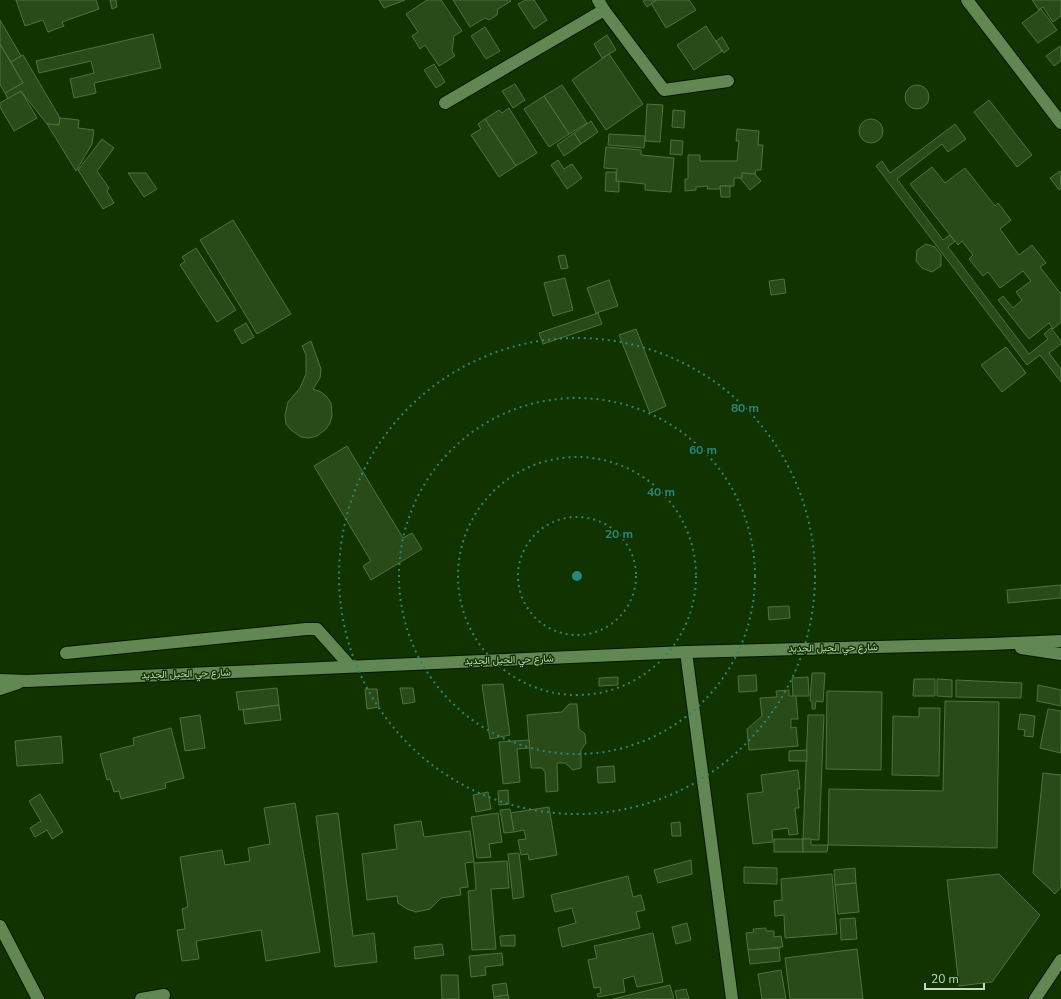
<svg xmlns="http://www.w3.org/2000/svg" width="1061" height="999" font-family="'Nunito Sans',Vazirmatn,sans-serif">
<rect width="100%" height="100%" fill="#130"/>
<!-- building -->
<g fill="#294b18" stroke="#4e733f">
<polygon points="16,0 96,0 99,9 62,22 64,26 48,32 43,20 25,26"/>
<polygon points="110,0 116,0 117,7 112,9"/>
<polygon points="379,0 405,0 384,8"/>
<polygon points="427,0 441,0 462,31 454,36 452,51 455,56 439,66 425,45 420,49 412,36 418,32 406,14"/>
<polygon points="453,0 510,0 511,1 498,9 497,15 489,20 485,18 470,27"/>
<polygon points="525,0 534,0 547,20 534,29 518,4"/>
<polygon points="645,0 657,0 647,7 643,1"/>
<polygon points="657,0 689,0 696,10 666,28 651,3"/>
<polygon points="1032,0 1061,0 1061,16 1053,22 1043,7 1039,10"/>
<polygon points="1041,9 1057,30 1038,43 1022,23"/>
<polygon points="0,20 21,56 11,62 0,44"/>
<polygon points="706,26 722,51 694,70 677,45"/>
<polygon points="485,27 500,51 486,59 471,36"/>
<polygon points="153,34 161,68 94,83 96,93 74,98 70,79 94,73 91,61 39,73 36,61"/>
<polygon points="607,35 616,50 602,58 594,44"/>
<polygon points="722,37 729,49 724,53 716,41"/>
<polygon points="0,44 23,83 5,93 0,85"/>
<polygon points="1060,46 1061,48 1061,61 1054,66 1046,56"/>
<polygon points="609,54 643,104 606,130 572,80"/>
<polygon points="23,55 60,118 59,125 47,124 21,91 8,99 5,93 23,83 11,62"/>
<polygon points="434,64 445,82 436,88 424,70"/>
<polygon points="515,84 525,100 513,108 502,91"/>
<polygon points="562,85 587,123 569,134 544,96"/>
<circle cx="917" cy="97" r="12"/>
<polygon points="21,91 37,118 14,131 0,107 0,103"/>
<polygon points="544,96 569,134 549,147 524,109"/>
<polygon points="989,100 1032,155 1017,167 974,112"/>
<polygon points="647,104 663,105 660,142 645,141"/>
<polygon points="509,108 537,153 516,166 485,119 499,110 502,113"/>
<polygon points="673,110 685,111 684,128 672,127"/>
<polygon points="60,118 79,120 78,128 94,130 92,144 76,171 47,124 59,125"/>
<circle cx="871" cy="131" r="12"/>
<polygon points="485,119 516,166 499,177 471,135 481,129 478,124"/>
<polygon points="591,121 598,132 581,144 574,133"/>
<polygon points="955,124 966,139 948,152 942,144 897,179 943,240 950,235 955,241 948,247 1029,354 1048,339 1044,334 1051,328 1061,341 1061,344 1049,353 1061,369 1061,382 1040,355 1027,365 876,166 882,161 890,173"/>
<polygon points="737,129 759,131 758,145 763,145 761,170 756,170 755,174 742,173 742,178 734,178 734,186 720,186 721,189 707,189 708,186 696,187 696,190 685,191 685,179 688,179 688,155 700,155 700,161 737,161 739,141 736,141"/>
<polygon points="574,133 581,144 564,156 557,145"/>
<polygon points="609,134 645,136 644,148 608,145"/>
<polygon points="102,139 114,148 97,171 109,188 107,191 114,203 103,209 78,170"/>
<polygon points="671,140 683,141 682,155 670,154"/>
<polygon points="606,147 641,150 641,155 674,158 671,192 645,190 645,184 616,181 617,169 604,168"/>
<polygon points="558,160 564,169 572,164 582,178 567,189 551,165"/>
<polygon points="932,167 945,183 965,168 995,206 998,203 1011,220 1000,229 1019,255 1032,245 1046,263 1040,267 1061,294 1061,322 1053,329 1049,323 1029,339 998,300 1003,296 1013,308 1022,300 1016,292 1031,281 1023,271 1000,288 988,272 983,276 969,259 973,255 962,241 958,245 910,184"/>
<polygon points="1060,171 1061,188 1059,190 1050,178"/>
<polygon points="606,172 616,172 616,181 619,182 619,192 605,191"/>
<polygon points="128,173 146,173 157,189 144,197"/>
<polygon points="742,173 755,174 761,181 750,190 740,178 742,178"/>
<polygon points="720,186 730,186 730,197 721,197"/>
<polygon points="233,220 291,314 257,334 200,240"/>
<polygon points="926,244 935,247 941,255 941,266 932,272 922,268 916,261 917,250"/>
<polygon points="196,248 236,310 217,322 180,265 185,261 182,257"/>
<polygon points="565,255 568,268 561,269 558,256"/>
<polygon points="565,278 573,310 553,316 544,283"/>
<polygon points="784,279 786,293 771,295 769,281"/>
<polygon points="609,280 618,306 596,313 587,288"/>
<polygon points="598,313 602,324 543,344 539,333"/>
<polygon points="246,323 254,337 242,344 234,330"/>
<polygon points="636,329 666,406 650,413 619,335"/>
<polygon points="311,341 321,369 320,378 313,389 321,392 327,397 331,403 332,415 330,423 326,429 317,436 309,438 301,437 291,430 286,424 285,415 288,402 300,388 306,374 306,355 302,346"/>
<polygon points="1006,347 1026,373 1002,392 981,365"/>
<polygon points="347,446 403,538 412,533 422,549 371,580 363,566 371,561 314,466"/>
<polygon points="1061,585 1061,598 1008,603 1007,590"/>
<polygon points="789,606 790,618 769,620 768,607"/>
<polygon points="812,673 825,673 823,702 816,701 815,709 812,709 812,701 810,701"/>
<polygon points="756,675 757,691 739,692 738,676"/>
<polygon points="618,677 618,685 599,686 599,678"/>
<polygon points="808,677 809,696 793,696 792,678"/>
<polygon points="914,679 935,679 935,696 913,696"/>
<polygon points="937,679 952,680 952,697 937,696"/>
<polygon points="956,680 1022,683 1021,698 956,697"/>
<polygon points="503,684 510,735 490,739 482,685"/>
<polygon points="1038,685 1061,690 1061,706 1037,701"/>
<polygon points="277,688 279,705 239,710 236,692"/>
<polygon points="400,688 413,688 415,702 403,704"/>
<polygon points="365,689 377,689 379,707 367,709"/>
<polygon points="789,690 789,696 796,696 798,719 791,719 791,728 796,727 798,746 749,750 747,729 762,716 760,698 777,697 776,691"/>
<polygon points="827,691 882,692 881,770 826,769"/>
<polygon points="945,701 999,702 997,848 828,845 829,789 943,791"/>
<polygon points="569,704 577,704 579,729 585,734 586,743 581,750 581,768 573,770 565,763 557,763 558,791 546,792 545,772 542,768 531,768 527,715 562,712"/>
<polygon points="279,705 281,720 245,724 243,710"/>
<polygon points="919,708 940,708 939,776 892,775 893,716 919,717"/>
<polygon points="1048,709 1061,711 1061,753 1040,748"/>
<polygon points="1020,714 1035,716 1033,737 1024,736 1025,730 1018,729"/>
<polygon points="200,715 205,748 185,751 180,718"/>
<polygon points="808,715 824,715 819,840 803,839"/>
<polygon points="171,728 184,778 165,783 166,788 121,799 119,791 114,792 110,779 107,780 100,754 134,745 133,738"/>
<polygon points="61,736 63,763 17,766 15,741"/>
<polygon points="529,740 530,748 517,749 520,782 503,784 499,742"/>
<polygon points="807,750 807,761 789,761 789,751"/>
<polygon points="614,766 615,782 598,783 597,767"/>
<polygon points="798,770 800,789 797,789 799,808 795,808 798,834 789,835 788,828 772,830 773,842 753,844 747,794 763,792 761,775"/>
<polygon points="1043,773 1061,775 1061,887 1055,894 1033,873"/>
<polygon points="508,790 509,804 499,805 498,791"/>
<polygon points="488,792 491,809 476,812 473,795"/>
<polygon points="40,794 63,832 52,839 47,830 35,837 30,828 41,821 29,801"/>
<polygon points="295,803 320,952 266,961 261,930 196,941 199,959 182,961 177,930 185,929 182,909 188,907 180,857 222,850 225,865 250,861 248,848 270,844 264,808"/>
<polygon points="549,807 557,855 529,860 528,854 521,855 518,840 526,839 524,830 514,832 510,813"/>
<polygon points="510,809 514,832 504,833 500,810"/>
<polygon points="338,813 353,936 374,933 377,962 335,967 316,816"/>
<polygon points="498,813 502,842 489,844 491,857 477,858 471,817"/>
<polygon points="421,821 424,837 470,831 474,862 465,863 468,887 460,888 461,895 441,898 430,909 416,912 407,909 398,903 397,896 367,900 362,854 397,849 394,825"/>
<polygon points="680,822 681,836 672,836 671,823"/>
<rect x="774" y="839" width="29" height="13"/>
<polygon points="803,839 811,839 811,845 828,845 827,852 803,852"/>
<polygon points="519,853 524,897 513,899 508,854"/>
<polygon points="691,860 692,874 658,883 654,870"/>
<polygon points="507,861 509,888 491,889 496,949 472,950 468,891 476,890 474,863"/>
<polygon points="744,867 777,868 777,884 744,883"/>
<polygon points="855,868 856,883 835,885 834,870"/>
<polygon points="832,874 837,934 785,938 784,915 775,916 774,901 782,900 781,879"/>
<polygon points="999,874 1040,915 992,982 959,986 947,880"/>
<polygon points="628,876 633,897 641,895 645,910 636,912 640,928 562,947 558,928 576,923 572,908 555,912 551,895"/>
<polygon points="856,883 859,912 838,914 835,885"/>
<polygon points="855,918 857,939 841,940 840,919"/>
<polygon points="687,923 691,940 676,944 672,927"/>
<polygon points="766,928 766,931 774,931 774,937 781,936 783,947 748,950 746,933 754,932 753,929"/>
<polygon points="653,933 663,982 637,987 634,976 623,979 625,992 598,997 597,994 601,993 600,987 594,988 588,960 597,958 594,946"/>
<polygon points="515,935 515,946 501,946 500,936"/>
<polygon points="442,944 444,955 415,959 414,947"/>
<polygon points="779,948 780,961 750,964 748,950"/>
<polygon points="857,949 863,999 790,999 785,958"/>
<polygon points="502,953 503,965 485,967 486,975 471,977 469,956"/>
<polygon points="781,970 786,999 762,999 758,974"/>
<polygon points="441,975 458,975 459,999 442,999"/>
<polygon points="506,983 508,995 494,997 492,985"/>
<polygon points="670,985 674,999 613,999"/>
<polygon points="686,989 689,999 677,999 675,991"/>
<polygon points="508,995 509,999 494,999 494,997"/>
</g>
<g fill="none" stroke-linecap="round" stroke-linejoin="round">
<!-- minor casing -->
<g stroke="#061701" stroke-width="14">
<g id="minor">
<polyline points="598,0 604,10 664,90 728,81"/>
<polyline points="967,0 1061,123"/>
<polyline points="445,103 604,10"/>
<polyline points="1021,648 1061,654"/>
<polyline points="686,652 732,999"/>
<polyline points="66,653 306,629 317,629 350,666"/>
<polyline points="0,680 27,681 686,652 992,644 1061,641"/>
<polyline points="0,689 18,683"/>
<polyline points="0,926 38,999"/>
<polyline points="141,999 164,995"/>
<polyline points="1035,999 1061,960"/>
</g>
</g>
<!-- minor -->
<use href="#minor" stroke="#618752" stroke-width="12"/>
</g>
<!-- distance rings -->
<g fill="none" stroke="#2a857a" stroke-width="2" stroke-dasharray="2 4">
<circle cx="577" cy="576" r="59"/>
<circle cx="577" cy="576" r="119"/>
<circle cx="577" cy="576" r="178"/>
<circle cx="577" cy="576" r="238"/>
</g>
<g text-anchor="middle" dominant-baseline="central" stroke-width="3" stroke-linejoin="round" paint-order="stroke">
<!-- street labels -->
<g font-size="10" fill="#c4d9bd" stroke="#130">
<text transform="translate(833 648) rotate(-1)">شارع حي الحيل الجديد</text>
<text transform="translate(509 660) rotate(-2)">شارع حي الحيل الجديد</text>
<text transform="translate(186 674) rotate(-2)">شارع حي الحيل الجديد</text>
</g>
</g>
<circle cx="577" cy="576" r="6" fill="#2a857a" stroke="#130" stroke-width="2"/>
<g font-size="12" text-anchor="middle" font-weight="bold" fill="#2a857a" stroke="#130" stroke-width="3" stroke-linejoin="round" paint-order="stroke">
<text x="745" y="412">80 m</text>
<text x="703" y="454">60 m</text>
<text x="661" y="496">40 m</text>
<text x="619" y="538">20 m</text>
</g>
<!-- scale -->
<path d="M925 983v6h59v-6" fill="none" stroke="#c4d9bd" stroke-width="2"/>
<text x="931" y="983" font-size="12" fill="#c4d9bd" stroke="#113300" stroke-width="3" paint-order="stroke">20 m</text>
</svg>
